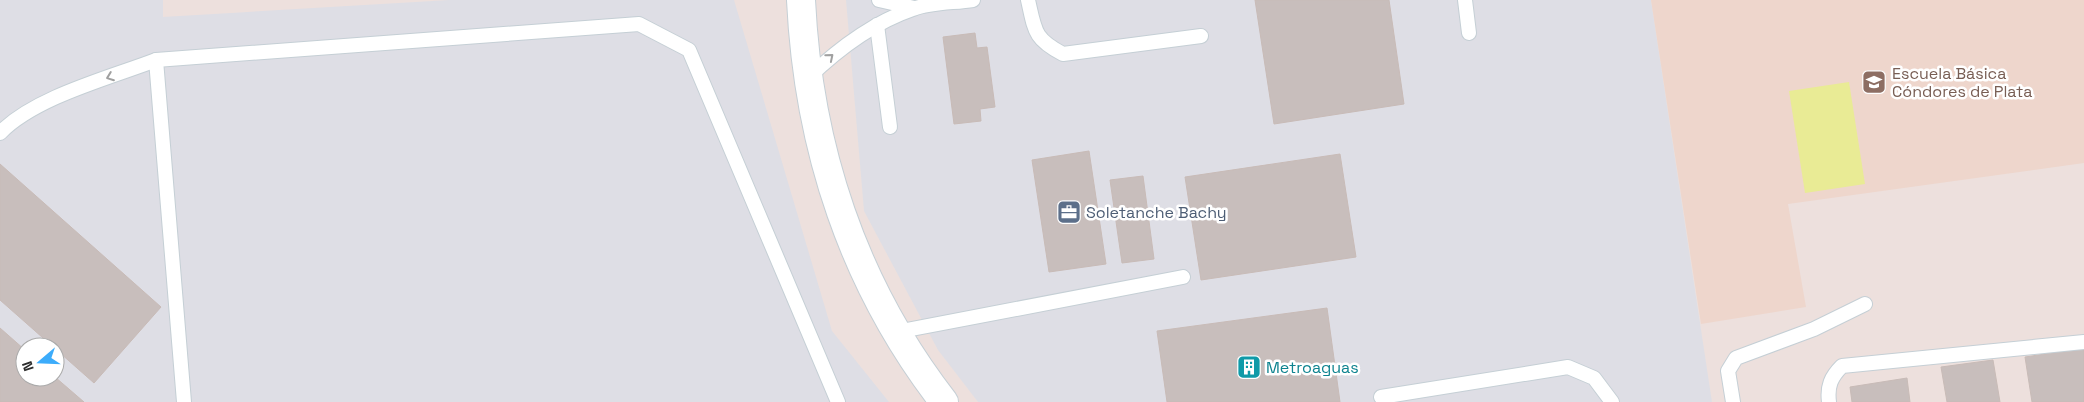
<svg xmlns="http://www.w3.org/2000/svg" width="2084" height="402" font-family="'Space Grotesk',sans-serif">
<rect width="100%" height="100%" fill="#ede0dd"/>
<!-- industrial -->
<g fill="#dedee5" fill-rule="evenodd">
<path d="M0,0H163V17L449,0H734L832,331L889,402H0ZM25,347H55V377H25Z"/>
<polygon points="846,0 1651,0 1712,402 978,402 938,350 864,211"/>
</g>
<!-- education -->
<polygon fill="#eed6cc" points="1651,0 2084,0 2084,163 1788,204 1806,307 1701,324"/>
<!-- pitch -->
<polygon fill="#e9eb95" points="1849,82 1865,184 1805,193 1789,91"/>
<!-- building -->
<g fill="#c8bebc" stroke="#c8bbb7">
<polygon points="1255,0 1389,0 1404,104 1274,124"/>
<polygon points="975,33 977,48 987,47 995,107 980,109 981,121 954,124 943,37"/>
<polygon points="1089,151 1106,264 1049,272 1032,160"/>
<polygon points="1340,154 1356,257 1201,280 1185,177"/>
<polygon points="0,164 161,307 94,383 0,300"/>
<polygon points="1143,176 1154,259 1122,263 1110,180"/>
<polygon points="1327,308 1340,402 1167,402 1157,331"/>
<polygon points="0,328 25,350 25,377 55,377 84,402 0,402"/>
<polygon points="2084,348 2084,402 2032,402 2025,357"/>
<polygon points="1993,360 2000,402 1947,402 1941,367"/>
<polygon points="1907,378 1910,402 1852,402 1850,387"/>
</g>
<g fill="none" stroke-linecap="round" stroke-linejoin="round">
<!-- service casing -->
<g stroke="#c5cfd5" stroke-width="16">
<g id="service">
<polyline points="879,0 914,8"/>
<path d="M1028,0C1035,31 1034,39 1063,54L1201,36"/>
<polyline points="1465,0 1469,33"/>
<polyline points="877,25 890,127"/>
<path d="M808,78C838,49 872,23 913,9C931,2 954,3 973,0"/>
<path d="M0,133C35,97 109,78 156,60"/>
<polyline points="896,332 1183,277"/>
<polyline points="1381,397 1568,367 1594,378 1612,402"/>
<polyline points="184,402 156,60 639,24 689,50 838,402"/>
<polyline points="1733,402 1728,371 1736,358 1814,329 1865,304"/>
<path d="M1829,402C1827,386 1831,377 1842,366L2084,342"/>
</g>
</g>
<!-- tertiary casing -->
<g stroke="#c5cfd5" stroke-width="30">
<path id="tertiary" d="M801,0C808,147 853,285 944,402"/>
</g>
<!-- service -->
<use href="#service" stroke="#fff" stroke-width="14"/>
<!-- tertiary -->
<use href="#tertiary" stroke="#fff" stroke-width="28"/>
</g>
<!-- one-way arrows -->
<defs><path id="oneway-chevron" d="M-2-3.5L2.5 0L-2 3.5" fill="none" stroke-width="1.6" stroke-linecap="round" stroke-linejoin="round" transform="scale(1.25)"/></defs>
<g stroke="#a0a0a0">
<use href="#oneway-chevron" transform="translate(830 57) rotate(-40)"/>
<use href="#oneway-chevron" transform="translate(110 77) rotate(159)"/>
</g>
<!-- icons -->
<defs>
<g id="school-square" transform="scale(1.25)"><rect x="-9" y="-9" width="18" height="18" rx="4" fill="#8d6e63" stroke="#fff"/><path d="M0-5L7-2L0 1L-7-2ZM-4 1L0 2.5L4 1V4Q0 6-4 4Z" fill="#fff"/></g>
<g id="office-square" transform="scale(1.25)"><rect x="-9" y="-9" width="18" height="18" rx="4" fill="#5c6f8a" stroke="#fff"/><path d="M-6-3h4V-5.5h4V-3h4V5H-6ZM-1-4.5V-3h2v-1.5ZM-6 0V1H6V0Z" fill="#fff"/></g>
<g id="building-square" transform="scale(1.25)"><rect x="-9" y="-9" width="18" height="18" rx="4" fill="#0f9aa8" stroke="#fff"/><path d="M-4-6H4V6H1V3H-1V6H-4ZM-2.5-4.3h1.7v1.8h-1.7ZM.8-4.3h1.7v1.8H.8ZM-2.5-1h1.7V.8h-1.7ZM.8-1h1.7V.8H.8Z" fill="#fff"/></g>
</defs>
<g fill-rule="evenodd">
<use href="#school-square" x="1874" y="82"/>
<use href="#office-square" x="1069" y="212"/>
<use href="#building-square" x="1249" y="367"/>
</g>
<g text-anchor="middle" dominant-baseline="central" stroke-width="5" stroke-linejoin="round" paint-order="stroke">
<!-- education labels -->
<g font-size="16" fill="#785e54" stroke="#fff" text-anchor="start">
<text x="1892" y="73">Escuela Básica<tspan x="1892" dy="18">Cóndores de Plata</tspan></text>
</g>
<!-- service labels -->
<g font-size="16" fill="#4e5e75" stroke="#fff" text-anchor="start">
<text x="1086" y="212">Soletanche Bachy</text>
</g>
<!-- culture labels -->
<g font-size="16" fill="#0d838f" stroke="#fff" text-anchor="start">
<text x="1266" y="367">Metroaguas</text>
</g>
</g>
<!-- north arrow -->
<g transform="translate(40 362) rotate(251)"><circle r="24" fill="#ffffff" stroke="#aaaaaa"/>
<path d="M0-4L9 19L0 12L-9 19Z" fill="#3cacfb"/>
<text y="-8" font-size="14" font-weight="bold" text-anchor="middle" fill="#2b2b2b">N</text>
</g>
</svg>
